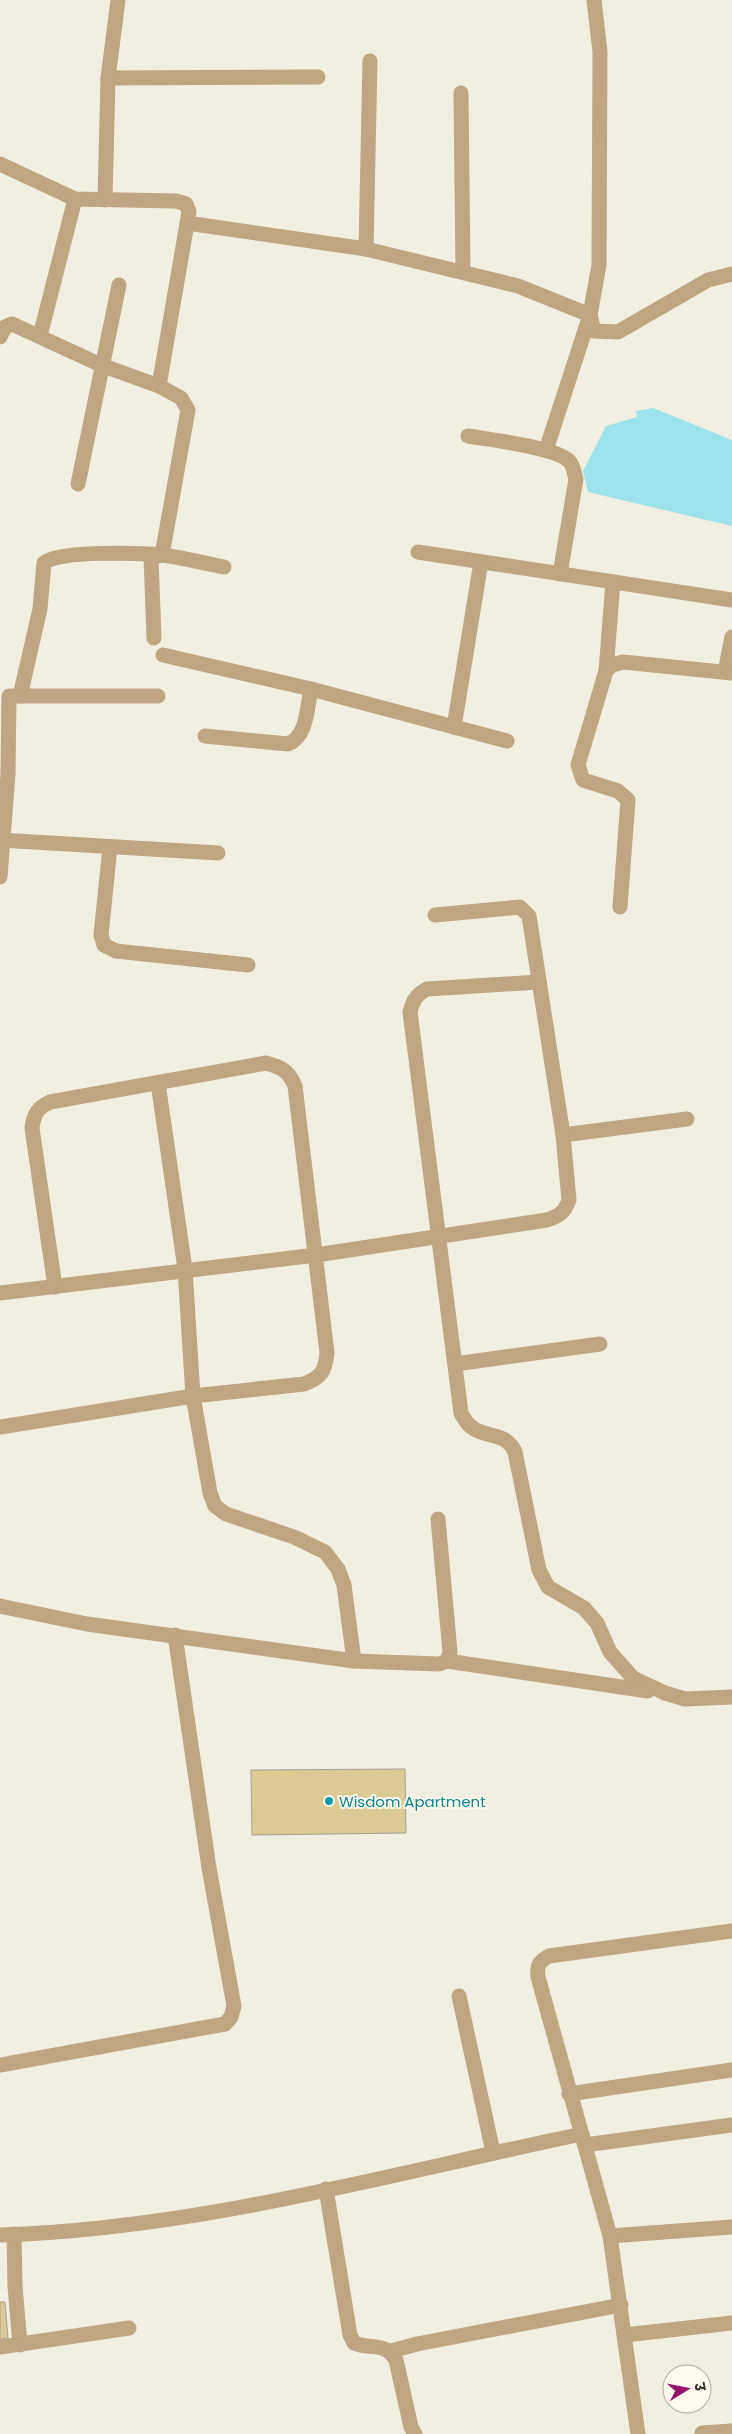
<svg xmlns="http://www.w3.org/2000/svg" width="732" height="2434" font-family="Poppins,'Noto Sans Devanagari',sans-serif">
<rect width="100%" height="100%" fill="#f1eee2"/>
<!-- water -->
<polygon fill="#9ce3eb" points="653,408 732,440 732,526 588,492 583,471 606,426 637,417 636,411"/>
<!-- building -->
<g fill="#dcca95" stroke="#a29f94">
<polygon points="405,1769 406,1833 252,1835 251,1770"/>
<polygon points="0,2302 5,2302 8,2338 0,2339"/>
</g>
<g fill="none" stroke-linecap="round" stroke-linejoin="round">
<!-- street -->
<g stroke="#bea680" stroke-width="15">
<polyline points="108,78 318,77"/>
<polyline points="461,93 463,271"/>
<polyline points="0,164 75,199 176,201 186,204 189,212 159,386"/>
<polyline points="105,200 108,78 118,0"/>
<polyline points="187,223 366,249 518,286 590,315"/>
<polyline points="366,249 370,61"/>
<polyline points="590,315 594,331 618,332 708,280 732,274"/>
<polyline points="40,336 75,199"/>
<polyline points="0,337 5,327 12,324 101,365 159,386 181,398 188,410 162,555 151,557 154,638"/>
<path d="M468,436C490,440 556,447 569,461C574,466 574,473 576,479L560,574"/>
<polyline points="546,450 590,315 599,265 600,52 594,0"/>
<polyline points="78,484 119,285"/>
<polyline points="418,552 732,600"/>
<polyline points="163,655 311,689 507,741"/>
<polyline points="606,671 613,582"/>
<polyline points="725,672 732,637"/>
<polyline points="12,696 158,696"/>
<path d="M20,696L40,609L44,563C56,550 144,553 163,555C183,558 204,563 224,567"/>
<polyline points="454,727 481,562"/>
<path d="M205,736L288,744C307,737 307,708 311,689"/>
<polyline points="0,840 218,853"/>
<polyline points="110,847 101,935 104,945 116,951 248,965"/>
<polyline points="0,877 8,774 9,696"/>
<polyline points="620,907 628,800 618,791 583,780 578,765 606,671 612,665 623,662 732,673"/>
<path d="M539,982L427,989C416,995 413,1000 410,1012L461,1413C476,1445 502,1425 515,1452L539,1570L548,1587L584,1608L597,1623L610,1652L633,1678L665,1693L685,1699L732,1697"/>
<polyline points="158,1083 185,1269 193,1396 210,1493 215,1506 226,1514 294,1537 325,1552 338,1569 344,1585 354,1661"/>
<polyline points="563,1135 687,1119"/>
<path d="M0,1293L316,1255L547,1220C559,1216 565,1212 569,1200L563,1135L529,916L520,907L435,915"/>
<polyline points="455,1364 600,1344"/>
<path d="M0,1427L193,1396L304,1384C322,1377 325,1371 327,1353L295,1086C289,1071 281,1067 266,1063L50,1102C37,1108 34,1114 32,1128L55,1287"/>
<polyline points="0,1606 87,1624 354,1661 439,1664 447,1661 450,1652 438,1519"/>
<polyline points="447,1661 648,1691"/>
<polyline points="459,1996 493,2152"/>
<polyline points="0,2065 225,2024 231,2017 234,2006 209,1868 175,1635"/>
<polyline points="569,2094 732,2070"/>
<polyline points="585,2145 732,2125"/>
<path d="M326,2189L350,2335L354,2343C371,2350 384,2341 396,2360L411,2427L415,2434"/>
<polyline points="14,2234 15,2286 20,2345"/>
<path d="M0,2235C198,2229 389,2174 582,2134"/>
<polyline points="610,2236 732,2227"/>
<polyline points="625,2335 732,2323"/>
<polyline points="0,2347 129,2328"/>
<polyline points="391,2351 417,2344 621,2305"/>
<polyline points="702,2433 732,2431"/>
<path d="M638,2434L610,2236L538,1977C537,1966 538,1962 549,1956L732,1931"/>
</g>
</g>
<!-- markers -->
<circle fill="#0f9aa8" stroke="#fffbef" stroke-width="2" cx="329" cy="1801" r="5"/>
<g text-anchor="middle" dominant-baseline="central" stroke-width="4" stroke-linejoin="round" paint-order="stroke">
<!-- culture labels -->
<g font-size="15" fill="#0d838f" stroke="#fffbef" text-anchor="start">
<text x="339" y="1801">Wisdom Apartment</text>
</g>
</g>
<!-- north arrow -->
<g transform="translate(687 2389) rotate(80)"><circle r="24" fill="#fffbef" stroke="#adaba1"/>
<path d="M0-4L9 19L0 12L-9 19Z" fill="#97146a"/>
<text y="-8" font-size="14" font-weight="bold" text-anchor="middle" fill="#33322d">उ</text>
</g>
</svg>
